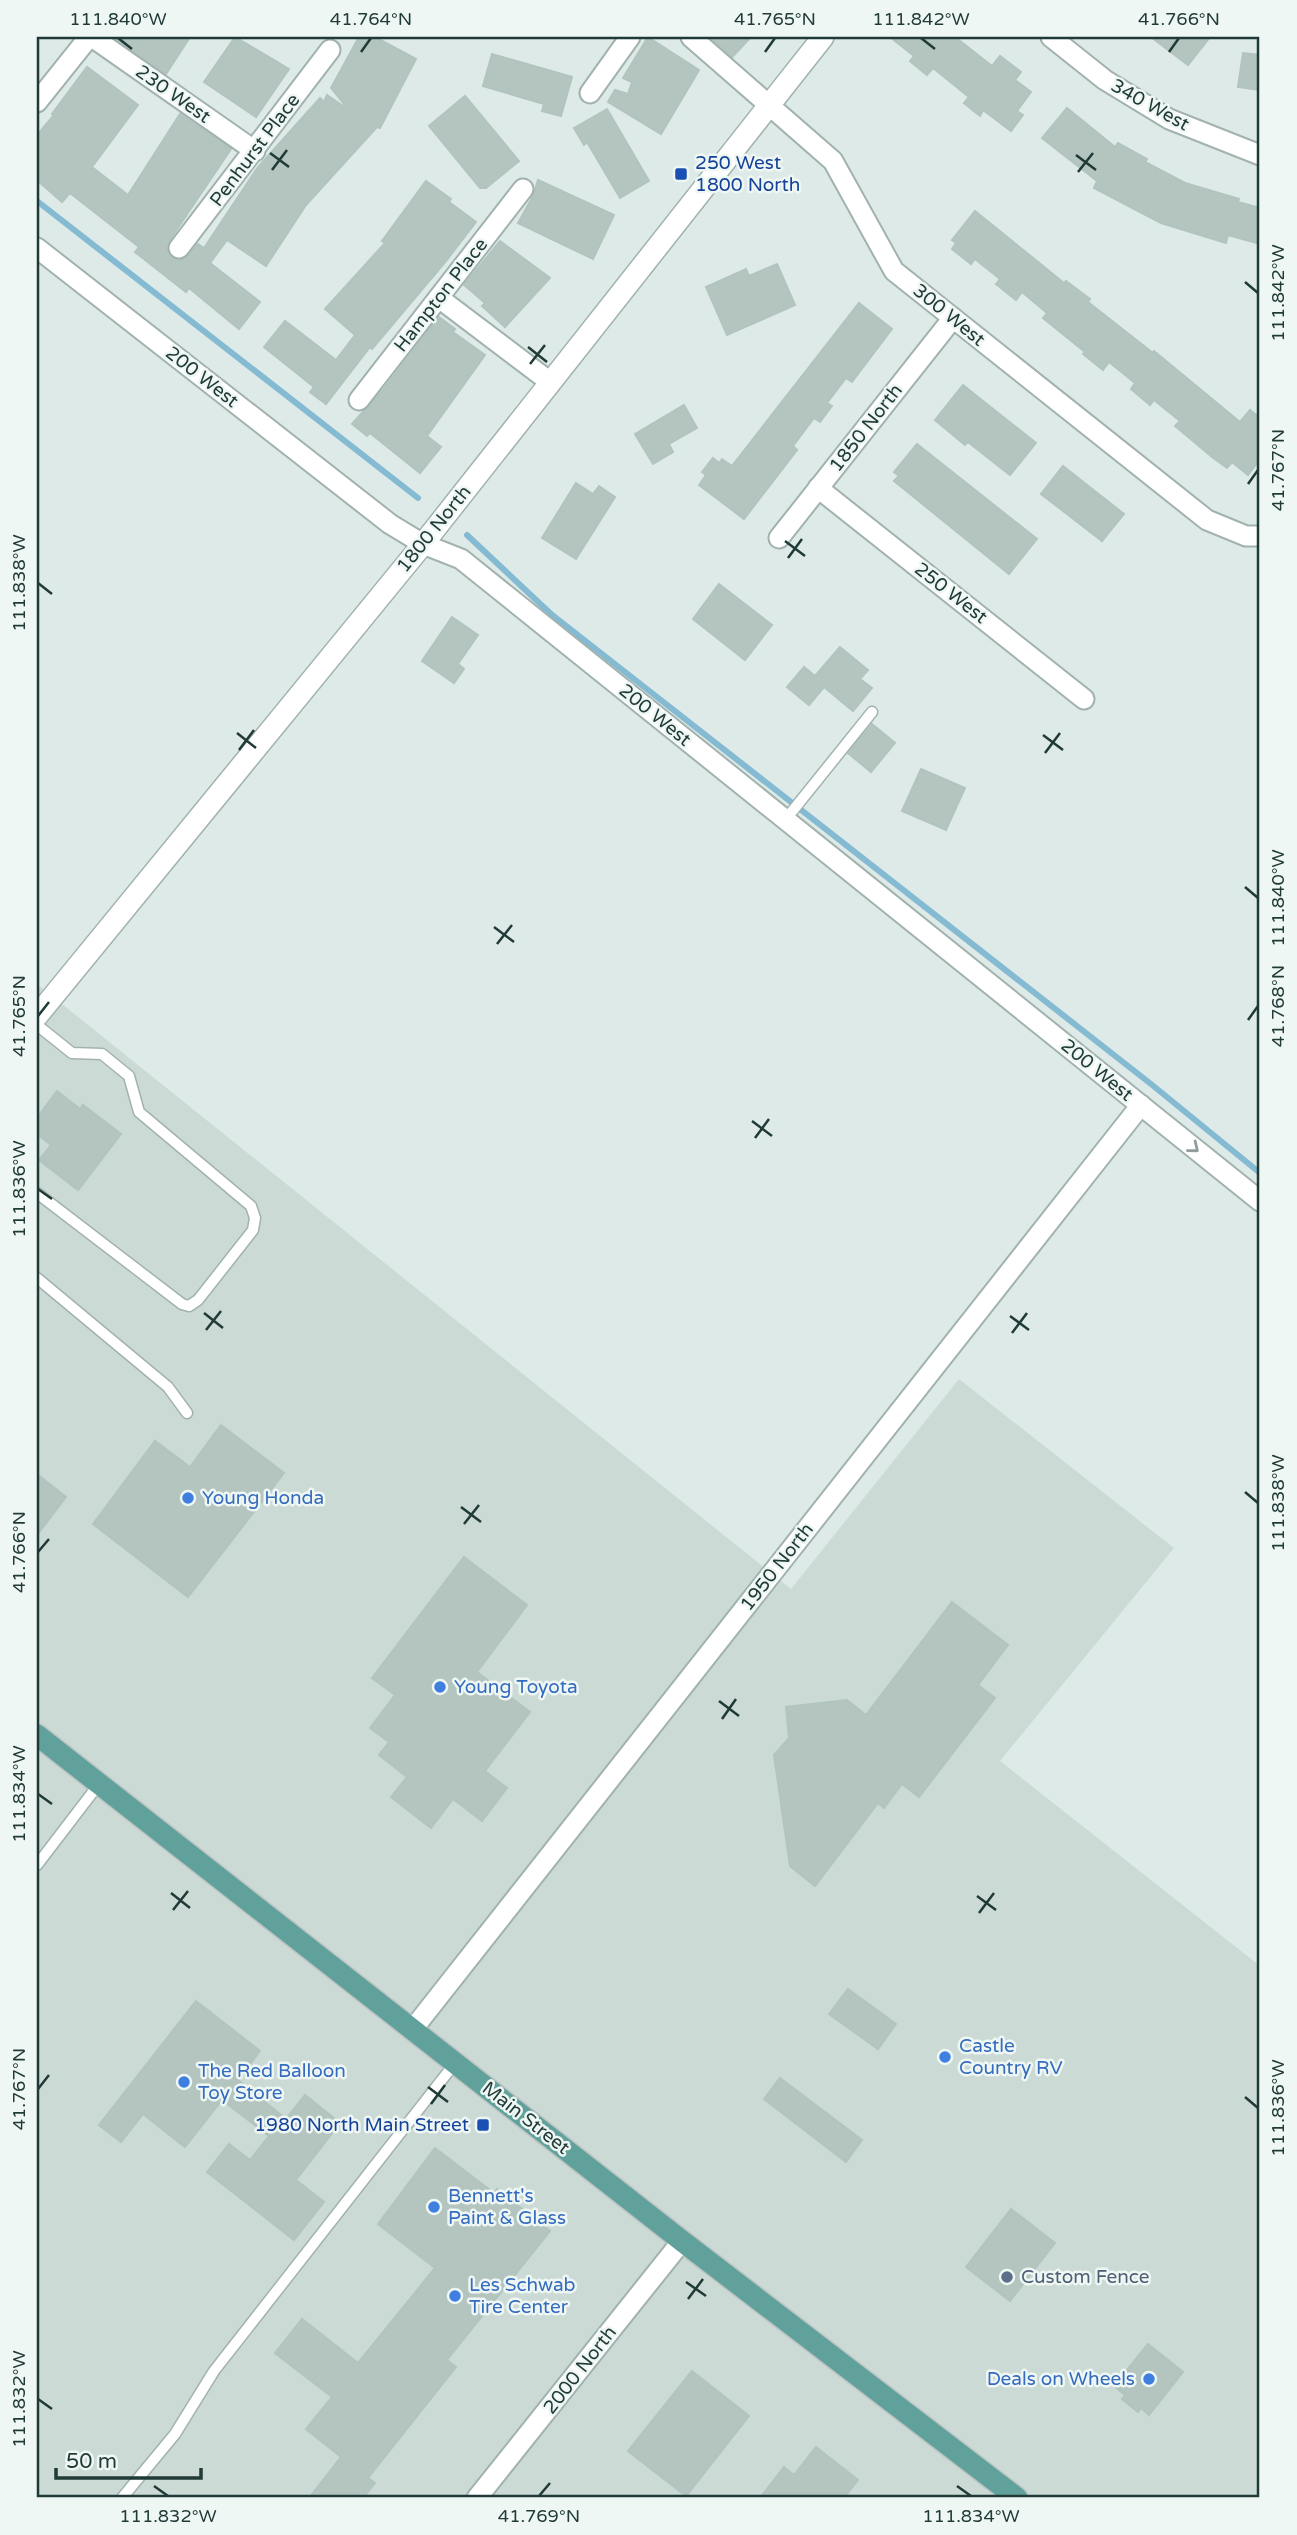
<svg xmlns="http://www.w3.org/2000/svg" width="1297" height="2535" font-family="'Varela Round',sans-serif">
<rect width="100%" height="100%" fill="#deeae7"/>
<!-- built -->
<polygon fill="#ccdad6" points="37,984 791,1589 959,1379 1174,1548 1000,1761 1260,1966 1260,2498 37,2498"/>
<g fill="none" stroke-linecap="round" stroke-linejoin="round">
<!-- stream -->
<g stroke="#84bad2" stroke-width="6">
<polyline points="37,201 418,498"/>
<polyline points="467,535 551,614 1151,1084 1260,1173"/>
</g>
</g>
<!-- building -->
<g fill="#b4c5c0" stroke="#b1c4bf" stroke-width="2">
<polygon points="113,37 190,37 166,74"/>
<polygon points="235,37 289,69 256,117 204,82"/>
<polygon points="359,37 375,37 416,59 380,128 377,127 306,205 266,266 227,240 210,263 260,302 239,329 189,288 186,292 135,252 139,247 70,193 62,202 37,180 37,135 54,115 52,114 87,67 138,105 92,167 128,195 180,114 231,149 169,241 168,252 171,257 178,260 184,259 198,244 204,248 258,167 320,98 324,102 327,95 349,110 331,88"/>
<polygon points="648,37 699,70 661,134 608,102 615,90 628,94 632,82 623,78"/>
<polygon points="709,37 751,37 732,57"/>
<polygon points="890,37 955,37 992,66 1000,56 1021,72 1015,80 1031,92 1017,111 1023,115 1011,131 983,110 980,116 964,103 969,97 933,68 927,75 910,61 914,56"/>
<polygon points="1151,37 1210,37 1188,65"/>
<polygon points="1243,53 1260,55 1260,90 1238,87"/>
<polygon points="492,54 572,77 561,116 542,111 544,104 483,86"/>
<polygon points="465,96 519,161 486,188 480,188 429,126"/>
<polygon points="1067,108 1115,147 1118,143 1147,159 1145,162 1185,183 1239,199 1238,202 1260,208 1260,244 1228,235 1226,243 1161,223 1094,188 1097,181 1042,138"/>
<polygon points="607,109 649,181 620,198 587,142 584,145 574,128"/>
<polygon points="538,180 614,215 593,259 518,223 533,196"/>
<polygon points="426,181 451,199 449,202 476,222 446,261 372,349 370,347 326,404 310,392 314,387 264,347 285,321 336,360 355,335 325,309 385,243 382,241"/>
<polygon points="975,211 1064,283 1066,281 1090,299 1088,302 1153,353 1154,351 1240,422 1250,410 1260,418 1260,459 1248,475 1232,462 1227,468 1212,457 1175,426 1180,421 1154,400 1150,405 1131,389 1135,383 1109,362 1103,370 1083,354 1085,352 1043,318 1047,313 1022,292 1016,300 996,284 1000,279 975,259 971,264 952,249 956,243 952,240"/>
<polygon points="500,241 550,278 505,327 482,306 485,303 464,285"/>
<polygon points="777,264 795,305 727,335 706,287 746,269 749,276"/>
<polygon points="859,303 892,329 852,382 846,378 827,403 832,406 820,422 814,418 793,446 797,450 744,519 699,485 706,475 702,472 713,458 719,463 722,459 732,466"/>
<polygon points="439,317 455,329 453,332 485,355 427,436 441,447 420,473 370,433 367,436 352,424 382,391"/>
<polygon points="963,385 1036,443 1010,475 968,442 965,445 935,420"/>
<polygon points="684,405 697,428 669,444 673,452 653,464 635,434"/>
<polygon points="917,444 1037,539 1009,574 894,481 899,476 894,472"/>
<polygon points="1063,466 1124,514 1102,541 1041,494"/>
<polygon points="576,483 593,494 599,486 615,497 576,559 542,538"/>
<polygon points="719,584 772,625 745,660 693,619"/>
<polygon points="452,617 478,635 458,664 464,669 454,683 422,661"/>
<polygon points="840,647 868,670 860,679 872,688 853,711 824,687 809,705 787,687 804,667 815,676"/>
<polygon points="872,724 895,743 871,772 848,753"/>
<polygon points="921,769 965,788 946,830 902,811"/>
<polygon points="57,1091 80,1109 83,1105 121,1134 78,1190 39,1160 51,1145 37,1134 37,1118"/>
<polygon points="221,1425 284,1473 188,1597 93,1524 155,1441 190,1467"/>
<polygon points="37,1474 66,1497 37,1535"/>
<polygon points="464,1557 527,1605 477,1672 530,1712 485,1771 507,1788 482,1821 453,1799 431,1828 391,1797 407,1777 379,1755 389,1742 370,1728 395,1695 372,1678"/>
<polygon points="952,1602 1008,1645 978,1685 995,1698 919,1797 902,1784 884,1808 878,1803 815,1886 790,1866 774,1755 789,1738 786,1707 847,1700 866,1715"/>
<polygon points="848,1989 896,2024 878,2049 829,2014"/>
<polygon points="196,2001 260,2051 238,2080 286,2119 305,2095 340,2123 296,2180 324,2202 294,2240 207,2172 229,2144 250,2160 269,2136 222,2100 185,2147 143,2114 121,2142 99,2125"/>
<polygon points="780,2078 862,2140 846,2162 764,2099"/>
<polygon points="435,2148 494,2193 497,2189 550,2231 447,2360 456,2367 368,2478 375,2483 363,2498 309,2498 341,2457 306,2429 332,2397 275,2353 302,2319 358,2363 435,2268 378,2224"/>
<polygon points="1011,2209 1055,2243 1010,2301 966,2267"/>
<polygon points="1148,2344 1183,2372 1149,2415 1141,2408 1138,2412 1122,2399 1125,2395 1114,2386"/>
<polygon points="692,2371 749,2416 686,2496 628,2451"/>
<polygon points="816,2447 858,2480 844,2498 760,2498 784,2467 794,2475"/>
</g>
<g fill="none" stroke-linecap="round" stroke-linejoin="round">
<!-- service casing -->
<g stroke="#a1b2af" stroke-width="13">
<g id="service">
<polyline points="786,819 872,712"/>
<polyline points="37,1025 72,1053 102,1054 129,1076 139,1112 251,1206 255,1218 253,1230 198,1300 189,1306 182,1304 37,1193"/>
<polyline points="37,1278 168,1387 187,1413"/>
<polyline points="37,1865 99,1784"/>
<polyline points="122,2498 175,2434 214,2371 455,2063"/>
</g>
</g>
<!-- minor casing -->
<g stroke="#a1b2af" stroke-width="23">
<g id="minor">
<polyline points="92,37 255,151"/>
<polyline points="691,37 833,161 894,271 1207,520 1246,536 1260,536"/>
<polyline points="1051,37 1105,80 1169,119 1260,155"/>
<polyline points="590,93 630,37"/>
<polyline points="37,102 89,37"/>
<polyline points="37,248 390,524 423,544 461,559 1260,1201"/>
<polyline points="179,248 330,50"/>
<polyline points="439,298 550,382"/>
<polyline points="359,400 523,189"/>
<polyline points="818,488 1084,699"/>
<polyline points="779,538 953,318"/>
<polyline points="413,2029 1141,1105"/>
<polyline points="477,2498 682,2241"/>
</g>
</g>
<!-- tertiary casing -->
<g stroke="#a1b2af" stroke-width="24">
<polyline id="tertiary" points="37,1016 423,544 823,37"/>
</g>
<!-- primary casing -->
<g stroke="#bcc4c3" stroke-width="24">
<polyline id="primary" points="37,1735 682,2241 1017,2498"/>
</g>
<!-- service -->
<use href="#service" stroke="#fff" stroke-width="10"/>
<!-- minor -->
<use href="#minor" stroke="#fff" stroke-width="19"/>
<!-- tertiary -->
<use href="#tertiary" stroke="#fff" stroke-width="21"/>
<!-- primary -->
<use href="#primary" stroke="#61a19b" stroke-width="21"/>
</g>
<!-- one-way arrows -->
<defs><path id="oneway-chevron" d="M-2-3.5L2.5 0L-2 3.5" fill="none" stroke-width="1.6" stroke-linecap="round" stroke-linejoin="round" transform="scale(1.75)"/></defs>
<use stroke="#8f9c9b" href="#oneway-chevron" transform="translate(1194 1148) rotate(39)"/>
<!-- ticks -->
<path fill="none" stroke="#1f3a37" stroke-width="2.5" d="M118,38L132,49M921,38L935,49M361,52L371,38M765,52L775,38M1169,52L1179,38M270,153L289,167M1076,155L1096,170M272,170L287,150M1078,172L1093,153M1245,282L1258,293M528,347L547,362M530,364L545,345M1248,484L1258,470M785,541L805,556M788,558L802,539M38,583L52,594M237,733L256,748M1043,735L1063,750M239,750L254,730M1045,753L1060,733M1245,887L1258,898M494,927L514,942M497,944L512,925M38,1016L49,1002M1248,1020L1258,1006M752,1121L772,1136M755,1138L769,1119M38,1189L52,1199M204,1313L223,1328M1010,1316L1029,1330M206,1330L221,1311M1012,1333L1027,1313M1245,1492L1258,1503M461,1507L481,1522M464,1524L479,1505M38,1552L49,1539M719,1701L739,1716M722,1719L736,1699M38,1794L52,1804M171,1893L190,1908M977,1896L996,1910M173,1910L188,1891M979,1913L994,1893M428,2087L448,2102M38,2089L49,2075M1245,2097L1258,2108M431,2104L445,2085M686,2282L706,2296M688,2299L703,2279M38,2399L52,2409M154,2486L168,2496M957,2486L971,2496M539,2496L550,2483"/>
<!-- markers -->
<g fill="#1a4fb4" stroke="#eff7f4" stroke-width="2.5">
<rect x="674" y="167" width="14" height="14" rx="3.5"/>
<rect x="476" y="2118" width="14" height="14" rx="3.5"/>
</g>
<g fill="#3f7fe0" stroke="#eff7f4" stroke-width="2.5">
<circle cx="188" cy="1498" r="7"/>
<circle cx="440" cy="1687" r="7"/>
<circle cx="945" cy="2057" r="7"/>
<circle cx="184" cy="2082" r="7"/>
<circle cx="434" cy="2207" r="7"/>
<circle cx="455" cy="2296" r="7"/>
<circle cx="1149" cy="2379" r="7"/>
</g>
<circle fill="#5c6f8a" stroke="#eff7f4" stroke-width="2.5" cx="1007" cy="2277" r="7"/>
<g text-anchor="middle" dominant-baseline="central" stroke-width="5" stroke-linejoin="round" paint-order="stroke">
<!-- street labels -->
<g font-size="19" fill="#1f3a37" stroke="#eff7f4">
<text transform="translate(173 94) rotate(35)">230 West</text>
<text transform="translate(1150 105) rotate(29)">340 West</text>
<text transform="translate(255 150) rotate(-53)">Penhurst Place</text>
<text transform="translate(441 295) rotate(-52)">Hampton Place</text>
<text transform="translate(949 315) rotate(39)">300 West</text>
<text transform="translate(202 377) rotate(38)">200 West</text>
<text transform="translate(866 428) rotate(-52)">1850 North</text>
<text transform="translate(434 529) rotate(-51)">1800 North</text>
<text transform="translate(951 593) rotate(38)">250 West</text>
<text transform="translate(655 715) rotate(39)">200 West</text>
<text transform="translate(1097 1070) rotate(39)">200 West</text>
<text transform="translate(777 1567) rotate(-52)">1950 North</text>
<text transform="translate(526 2118) rotate(38)">Main Street</text>
<text transform="translate(580 2370) rotate(-52)">2000 North</text>
</g>
<!-- transit labels -->
<g font-size="19" fill="#164399" stroke="#eff7f4" text-anchor="start">
<text x="695" y="163">250 West<tspan x="695" dy="22">1800 North</tspan></text>
<text x="469" y="2125" text-anchor="end">1980 North Main Street</text>
</g>
<!-- shop labels -->
<g font-size="19" fill="#366cbe" stroke="#eff7f4" text-anchor="start">
<text x="202" y="1498">Young Honda</text>
<text x="454" y="1687">Young Toyota</text>
<text x="959" y="2046">Castle<tspan x="959" dy="22">Country RV</tspan></text>
<text x="198" y="2071">The Red Balloon<tspan x="198" dy="22">Toy Store</tspan></text>
<text x="448" y="2196">Bennett's<tspan x="448" dy="22">Paint &amp; Glass</tspan></text>
<text x="469" y="2285">Les Schwab<tspan x="469" dy="22">Tire Center</tspan></text>
<text x="1135" y="2379" text-anchor="end">Deals on Wheels</text>
</g>
<!-- service labels -->
<g font-size="19" fill="#4e5e75" stroke="#eff7f4" text-anchor="start">
<text x="1021" y="2277">Custom Fence</text>
</g>
</g>
<!-- border -->
<rect width="1297" height="2535" fill="none" stroke="#eff7f4" stroke-width="77"/>
<!-- scale -->
<path d="M56 2468v10h145v-10" fill="none" stroke="#1f3a37" stroke-width="3.5"/>
<text x="66" y="2468" font-size="21" fill="#1f3a37" stroke="#eff7f4" stroke-width="5" paint-order="stroke">50 m</text>
<rect x="38" y="38" width="1220" height="2458" fill="none" stroke="#1f3a37" stroke-width="2.5"/>
<g font-size="18" text-anchor="middle" fill="#1f3a37">
<text x="118" y="25">111.840°W</text>
<text x="371" y="25">41.764°N</text>
<text x="775" y="25">41.765°N</text>
<text x="921" y="25">111.842°W</text>
<text x="1179" y="25">41.766°N</text>
<text transform="translate(1278 293) rotate(-90)" y="6">111.842°W</text>
<text transform="translate(1278 470) rotate(-90)" y="6">41.767°N</text>
<text transform="translate(19 583) rotate(-90)" y="6">111.838°W</text>
<text transform="translate(1278 898) rotate(-90)" y="6">111.840°W</text>
<text transform="translate(1278 1006) rotate(-90)" y="6">41.768°N</text>
<text transform="translate(19 1016) rotate(-90)" y="6">41.765°N</text>
<text transform="translate(19 1189) rotate(-90)" y="6">111.836°W</text>
<text transform="translate(1278 1503) rotate(-90)" y="6">111.838°W</text>
<text transform="translate(19 1552) rotate(-90)" y="6">41.766°N</text>
<text transform="translate(19 1794) rotate(-90)" y="6">111.834°W</text>
<text transform="translate(19 2089) rotate(-90)" y="6">41.767°N</text>
<text transform="translate(1278 2108) rotate(-90)" y="6">111.836°W</text>
<text transform="translate(19 2399) rotate(-90)" y="6">111.832°W</text>
<text x="168" y="2522">111.832°W</text>
<text x="539" y="2522">41.769°N</text>
<text x="971" y="2522">111.834°W</text>
</g>
</svg>
